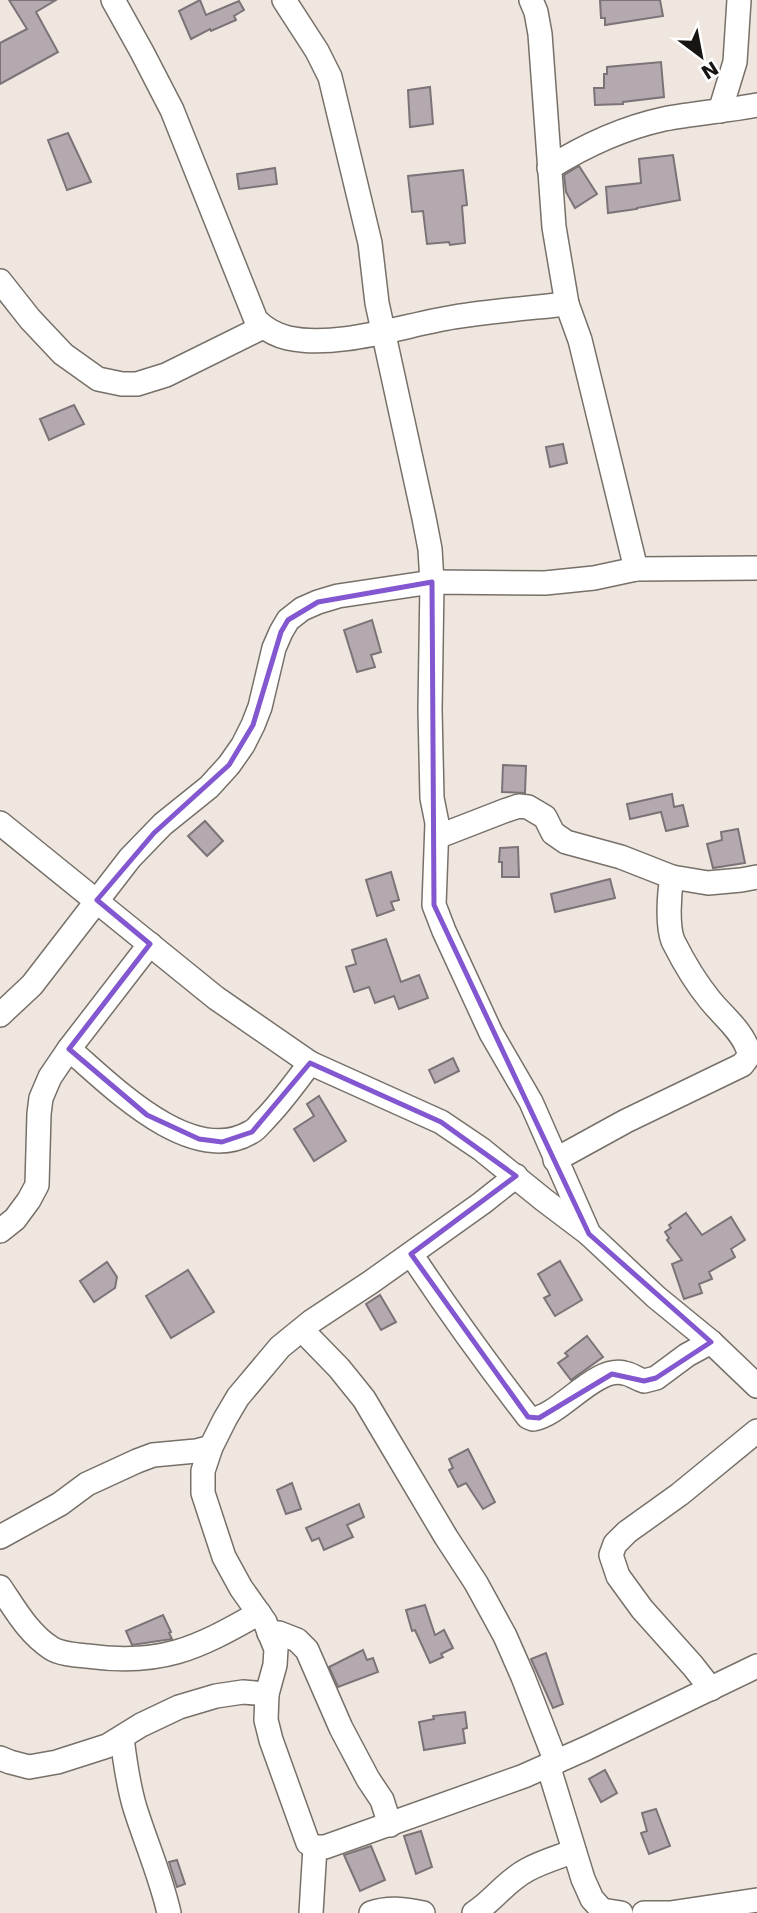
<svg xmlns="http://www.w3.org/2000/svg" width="757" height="1913" font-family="'DejaVu Sans',sans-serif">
<rect width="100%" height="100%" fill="#efe7df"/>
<!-- building -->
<g fill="#b3a9af" stroke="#7c7378" stroke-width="2">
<polygon points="9,0 56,0 36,12 58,52 0,84 0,43 27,29"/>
<polygon points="200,0 206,15 239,1 244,10 234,16 236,20 211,31 210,29 191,39 179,11"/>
<polygon points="600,0 660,0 663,16 605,25 605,18 601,18"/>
<polygon points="661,62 664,97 623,102 623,104 595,105 594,88 604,88 604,74 607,74 607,67"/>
<polygon points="430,87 433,124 410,127 408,90"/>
<polygon points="68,133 91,182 67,190 48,140"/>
<polygon points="673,155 680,200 637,208 637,209 608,213 606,187 641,183 639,159"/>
<polygon points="579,166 597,194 575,208 566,192 564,175"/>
<polygon points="275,168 277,184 239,189 237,174"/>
<polygon points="463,170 467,205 462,206 465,243 450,245 449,242 427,244 423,211 412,212 408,176"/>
<polygon points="74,405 84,424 49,440 40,419"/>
<polygon points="563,444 567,463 550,467 546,447"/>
<polygon points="372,620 381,652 371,655 375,667 357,672 344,630"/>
<polygon points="503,765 526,766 525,793 502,792"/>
<polygon points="672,794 674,807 683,805 688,826 666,831 661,812 630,819 627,804"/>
<polygon points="205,821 223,841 207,856 188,836"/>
<polygon points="738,829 745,863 713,868 707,844 722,840 721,832"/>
<polygon points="518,847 519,877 502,877 502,862 499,862 500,848"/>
<polygon points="391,872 399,900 391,902 394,910 377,916 366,880"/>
<polygon points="610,879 615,898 555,912 551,894"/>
<polygon points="386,939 401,982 419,975 428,998 399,1009 394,996 375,1003 369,987 354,992 346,967 356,964 352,950"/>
<polygon points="453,1058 459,1071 435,1083 429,1070"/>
<polygon points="319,1096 346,1141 314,1161 294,1129 314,1116 307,1104"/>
<polygon points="686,1213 702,1235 731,1217 745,1240 731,1249 735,1257 709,1272 712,1279 699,1284 702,1293 684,1299 672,1264 682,1260 667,1240 669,1238 665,1232 671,1228 669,1225"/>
<polygon points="560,1261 582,1300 555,1316 544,1298 550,1295 538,1274"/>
<polygon points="107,1262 117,1277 115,1288 94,1302 80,1281"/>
<polygon points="188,1270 214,1312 171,1338 146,1296"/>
<polygon points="380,1295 396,1322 381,1330 366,1304"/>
<polygon points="587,1336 603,1357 571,1380 558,1363 568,1356 565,1353"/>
<polygon points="468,1449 495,1502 483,1509 466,1483 458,1487 449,1470 453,1468 449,1459"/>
<polygon points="292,1483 301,1509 286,1514 277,1490"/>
<polygon points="359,1504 364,1517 347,1525 353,1537 324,1550 319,1538 312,1541 306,1528"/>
<polygon points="425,1605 435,1635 444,1630 453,1648 441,1654 443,1657 430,1663 415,1630 412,1631 406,1610"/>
<polygon points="163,1615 171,1632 169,1633 172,1639 132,1645 126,1631"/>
<polygon points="363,1650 367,1660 373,1658 378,1672 338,1687 329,1667"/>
<polygon points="546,1653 563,1704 553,1708 531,1659"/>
<polygon points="465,1712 467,1728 463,1729 465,1743 424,1750 419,1722 434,1719 433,1716"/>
<polygon points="605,1770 617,1793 601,1802 589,1779"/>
<polygon points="656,1809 670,1846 649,1854 641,1833 647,1831 642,1813"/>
<polygon points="421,1831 432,1867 416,1874 404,1836"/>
<polygon points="371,1846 385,1880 360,1891 344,1855"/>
<polygon points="177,1860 185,1884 177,1887 169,1862"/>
</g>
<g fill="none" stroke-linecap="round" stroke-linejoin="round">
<!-- minor casing -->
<g stroke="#777069" stroke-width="26">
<g id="minor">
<path d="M113,0L142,52L172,110L256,320C265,329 275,335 288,338C338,349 404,325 454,317C491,311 530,308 567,304"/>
<polyline points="284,0 317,51 330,77 370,243 377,303 424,518 430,549 432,582 430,710 432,798 437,823 434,905 444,931 491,1033 531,1102 589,1234"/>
<polyline points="531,0 536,12 540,34 554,227 567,304 580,340 636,569"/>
<polyline points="720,111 735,62 739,0"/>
<path d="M549,168C584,146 623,128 664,119C695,113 726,111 757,105"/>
<polyline points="0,281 30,319 63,354 98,379 122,384 137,384 166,375 263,327"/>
<polyline points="0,823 216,998 310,1063 441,1122 481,1149 544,1200 589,1234 656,1297 711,1342 757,1386"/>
<polyline points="437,837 504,811 519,806 528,807 545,817 553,833 566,842 621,857 672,877 708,883 741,880 757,877"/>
<polyline points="0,1015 32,985 130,858 163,824 209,787 229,765 243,745 253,725 260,707 274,648 281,632 288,620 302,609 318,602 338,596 432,582 545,583 594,578 636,569 757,568"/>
<path d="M69,1049C111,1085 191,1168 251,1132C256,1130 259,1125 263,1121C281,1103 295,1083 310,1063"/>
<path d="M555,1160L626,1121L742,1065C747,1059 751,1055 747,1047C740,1029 722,1015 710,1000C696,983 683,961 673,941C667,926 669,894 672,877"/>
<polyline points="516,1176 482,1203 371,1282 312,1321 280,1347 238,1397 225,1419 211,1447 203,1471 203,1493 224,1557 241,1588 265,1622 276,1649 275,1665 267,1694 266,1720 271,1740 308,1843 315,1847 325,1847 524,1776 587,1748 757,1666"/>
<polyline points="0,1231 15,1219 29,1200 37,1185 39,1114 41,1098 50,1077 69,1049 150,944"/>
<path d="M411,1254C448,1310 487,1364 528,1417L533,1419C561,1415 595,1366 624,1373C631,1374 637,1379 644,1381L656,1378L687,1355L711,1342"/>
<polyline points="302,1330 339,1368 364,1399 446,1537 476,1583 505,1636 523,1677 556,1762"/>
<polyline points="0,1537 60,1504 87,1484 137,1461 153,1455 196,1451 211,1447"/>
<path d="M0,1587C15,1609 28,1633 51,1648C60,1654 76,1655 87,1656C161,1666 196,1649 259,1613"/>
<polyline points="269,1633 279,1633 297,1640 307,1650 341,1728 368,1779 382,1800 390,1825"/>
<polyline points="711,1689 693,1666 642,1609 618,1576 611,1555 615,1544 627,1532 680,1494 757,1431"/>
<path d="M122,1738C125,1762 128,1785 135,1808C146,1843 161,1877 169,1913"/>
<polyline points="0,1758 10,1762 29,1767 57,1762 107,1746 141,1725 179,1707 216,1696 243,1692 267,1694"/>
<polyline points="548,1765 583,1879 592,1899 602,1910 621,1913"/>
<polyline points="311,1913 315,1847"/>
<path d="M371,1913C388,1907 405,1909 423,1913"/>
<path d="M474,1913C493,1901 506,1881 527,1870C541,1862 559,1857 574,1851"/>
<polyline points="644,1913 670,1913 757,1900"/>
</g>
</g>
<!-- minor -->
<use href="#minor" stroke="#fff" stroke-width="23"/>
</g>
<!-- marked area -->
<path fill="none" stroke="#8257d0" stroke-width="5" stroke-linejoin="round" d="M432,582L434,905L589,1234L711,1342L656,1378L644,1381L612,1374L539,1418L528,1417L411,1254L516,1176L441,1122L310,1063L252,1132L222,1142L199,1139L147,1115L69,1049L150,944L97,900L154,833L229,765L253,725L281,632L288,620L318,602Z"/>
<!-- north arrow -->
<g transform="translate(701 56) rotate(148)" stroke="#ffffff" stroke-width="5" paint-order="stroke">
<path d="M0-5L12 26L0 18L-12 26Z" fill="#171412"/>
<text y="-10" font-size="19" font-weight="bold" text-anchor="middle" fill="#171412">N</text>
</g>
</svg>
